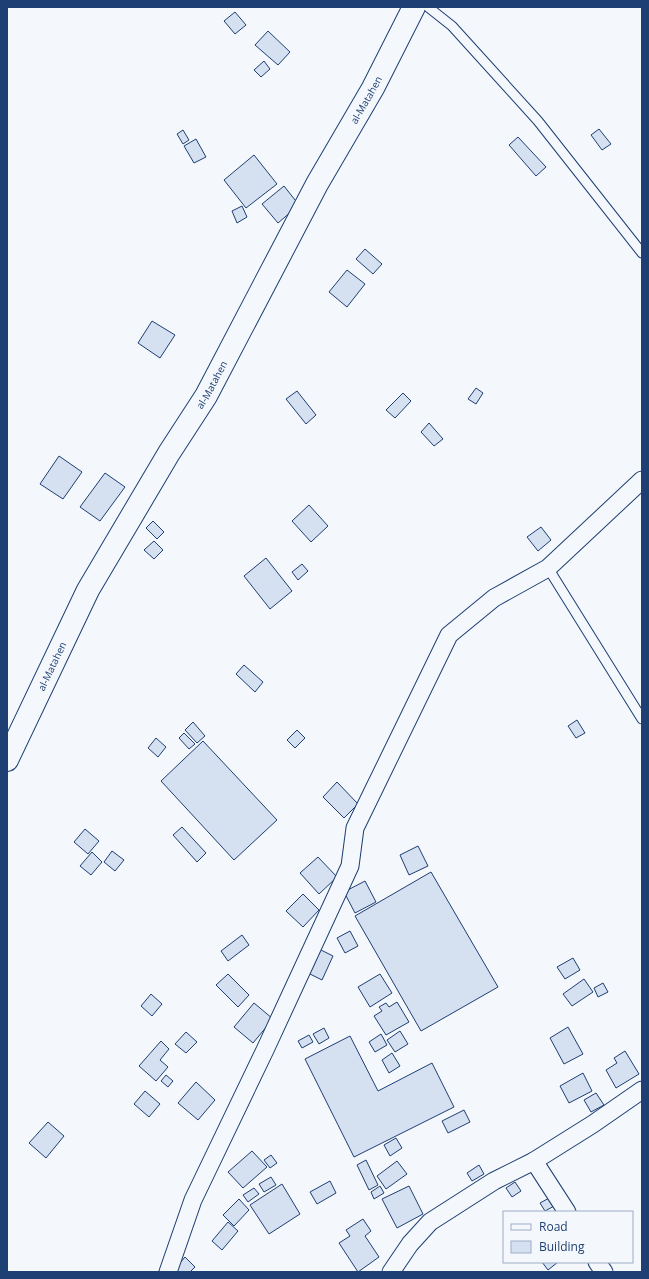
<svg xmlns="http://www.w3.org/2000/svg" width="649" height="1279" font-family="'Open Sans',sans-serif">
<rect width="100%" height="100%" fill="#f4f7fb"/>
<!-- building -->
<g fill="#d5e0f0" stroke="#1d3f73">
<polygon points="235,12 246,25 235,34 224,21"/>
<polygon points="268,31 290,52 278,65 255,45"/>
<polygon points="264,61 270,69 261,77 254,70"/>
<polygon points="599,129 611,144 602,150 591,135"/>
<polygon points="183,130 189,140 183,144 177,134"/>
<polygon points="518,137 546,167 536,176 509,145"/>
<polygon points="196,139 206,157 194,163 184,146"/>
<polygon points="254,155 277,184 246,208 224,180"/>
<polygon points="284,186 299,205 278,223 262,204"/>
<polygon points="242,206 247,217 237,223 232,211"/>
<polygon points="365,249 382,264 373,274 356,259"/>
<polygon points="347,270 365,284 347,307 329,292"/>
<polygon points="152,321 175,335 160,358 138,343"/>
<polygon points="476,388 483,393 476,404 468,399"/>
<polygon points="297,391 316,415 306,424 286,399"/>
<polygon points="403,393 411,401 395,418 386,410"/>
<polygon points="429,423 443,439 434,446 421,432"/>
<polygon points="59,456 82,472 63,499 40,484"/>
<polygon points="105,473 125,487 100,521 80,507"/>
<polygon points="309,505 328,526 311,542 292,521"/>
<polygon points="153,521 164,532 157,539 146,528"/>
<polygon points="541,527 551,540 538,551 527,537"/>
<polygon points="154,541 163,550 154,559 144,550"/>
<polygon points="266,558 292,591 270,609 244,576"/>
<polygon points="302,564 308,571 298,580 292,572"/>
<polygon points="244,665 263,682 255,692 236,674"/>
<polygon points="577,720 585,733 576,738 568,726"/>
<polygon points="193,722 205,736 197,743 185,730"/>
<polygon points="297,730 305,738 295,748 287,740"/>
<polygon points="184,733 195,744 189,749 179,738"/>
<polygon points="156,738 166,747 158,757 148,748"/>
<polygon points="203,741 277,820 234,860 161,781"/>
<polygon points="337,782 358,804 344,818 323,797"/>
<polygon points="182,827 206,853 197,862 173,835"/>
<polygon points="85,829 99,841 88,854 74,842"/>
<polygon points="418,846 428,866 409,875 400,855"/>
<polygon points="112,851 124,860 115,871 104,862"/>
<polygon points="92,852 102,862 91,875 80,866"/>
<polygon points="318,857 337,877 319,894 300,873"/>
<polygon points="431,872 498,987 421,1031 355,916"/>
<polygon points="365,881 376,902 355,913 344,892"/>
<polygon points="303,894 319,910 303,927 286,911"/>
<polygon points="350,931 358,946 345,953 337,938"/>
<polygon points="242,935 249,945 228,961 221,951"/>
<polygon points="317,948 333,956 322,980 306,972"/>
<polygon points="573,958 580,970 565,979 557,967"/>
<polygon points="228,974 249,995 238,1007 216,985"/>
<polygon points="380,974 392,993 370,1007 358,987"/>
<polygon points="584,979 593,992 572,1006 563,994"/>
<polygon points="603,983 608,992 598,997 594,988"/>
<polygon points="151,994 162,1004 152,1016 141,1006"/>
<polygon points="397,1002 409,1022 386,1035 374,1016 382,1011 379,1007 386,1003 389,1007"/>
<polygon points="254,1003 273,1019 253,1043 234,1027"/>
<polygon points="568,1027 583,1054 564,1064 550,1038"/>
<polygon points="324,1028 329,1038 319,1044 313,1034"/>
<polygon points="400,1031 408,1044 395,1052 387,1040"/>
<polygon points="186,1032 197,1042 186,1053 175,1044"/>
<polygon points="381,1034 387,1045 375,1052 369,1042"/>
<polygon points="309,1035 313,1042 302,1048 298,1041"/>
<polygon points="350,1036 378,1091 432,1063 454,1107 354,1157 305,1059"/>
<polygon points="161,1041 169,1049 160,1060 168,1067 156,1081 139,1066"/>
<polygon points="625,1051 639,1074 616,1088 606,1070 617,1063 614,1058"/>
<polygon points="392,1053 400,1066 389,1073 382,1060"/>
<polygon points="583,1073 592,1091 569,1103 560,1086"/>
<polygon points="166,1075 173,1081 168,1087 161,1081"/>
<polygon points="196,1082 215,1100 198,1120 178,1103"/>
<polygon points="145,1091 160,1104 149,1117 134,1104"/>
<polygon points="596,1093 604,1105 591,1112 584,1100"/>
<polygon points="464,1110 470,1122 448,1133 442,1121"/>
<polygon points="48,1122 64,1136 46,1158 29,1143"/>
<polygon points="396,1138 402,1148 390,1156 384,1145"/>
<polygon points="252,1151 267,1167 243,1188 228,1172"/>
<polygon points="271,1155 277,1163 270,1168 264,1160"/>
<polygon points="366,1160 378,1185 369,1190 357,1165"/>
<polygon points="397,1161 407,1174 386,1189 377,1176"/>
<polygon points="479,1165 484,1174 472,1181 467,1173"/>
<polygon points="271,1177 276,1185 264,1192 259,1184"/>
<polygon points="330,1181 336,1193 317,1204 310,1192"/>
<polygon points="515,1182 521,1191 512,1197 506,1188"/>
<polygon points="282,1184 300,1214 269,1234 250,1205"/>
<polygon points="380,1186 384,1193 374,1199 371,1192"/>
<polygon points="409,1186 423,1214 397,1228 382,1199"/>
<polygon points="254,1188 259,1194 248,1202 243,1195"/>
<polygon points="551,1197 556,1205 545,1211 540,1203"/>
<polygon points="239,1199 249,1210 234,1226 223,1215"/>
<polygon points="363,1219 371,1231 365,1236 379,1257 358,1272 339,1243 350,1236 346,1230"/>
<polygon points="228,1222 238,1231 222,1250 212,1241"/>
<polygon points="185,1257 195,1267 190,1272 176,1272 174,1270"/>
<polygon points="542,1262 558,1262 548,1270"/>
</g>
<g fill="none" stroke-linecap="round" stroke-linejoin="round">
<!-- lane casing -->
<g stroke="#1d3f73" stroke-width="11">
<g id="lane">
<polyline points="428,7 452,26 538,121 642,253"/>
<polyline points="548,568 642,719"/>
</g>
</g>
<!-- street casing -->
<g stroke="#1d3f73" stroke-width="19">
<g id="street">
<polyline points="534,1161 567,1212"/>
<polyline points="597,1262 604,1272"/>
<polyline points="168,1272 193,1200 265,1050 350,866 355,828 449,635 494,598 548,568 642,480"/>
<polyline points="391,1272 410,1244 430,1222 494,1181 534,1161 593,1124 642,1090"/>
</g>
</g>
<!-- secondary casing -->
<g stroke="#1d3f73" stroke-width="24">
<g id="secondary">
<path id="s1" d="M7,760L88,590L169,453L206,396L317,184L373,88L414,7"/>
</g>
</g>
<!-- lane -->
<use href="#lane" stroke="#f4f7fb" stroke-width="9"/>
<!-- street -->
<use href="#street" stroke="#f4f7fb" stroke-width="17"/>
<!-- secondary -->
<use href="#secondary" stroke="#f4f7fb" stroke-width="22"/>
</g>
<g text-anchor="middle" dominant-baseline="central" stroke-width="3" stroke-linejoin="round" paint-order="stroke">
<!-- street labels -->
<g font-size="10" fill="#1d3f73" stroke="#f4f7fb">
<text stroke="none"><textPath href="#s1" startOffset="752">al-Matahen</textPath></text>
<text stroke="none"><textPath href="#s1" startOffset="428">al-Matahen</textPath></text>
<text stroke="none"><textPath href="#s1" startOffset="104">al-Matahen</textPath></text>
</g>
</g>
<!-- border -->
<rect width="649" height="1279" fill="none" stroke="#1d3f73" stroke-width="16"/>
<!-- legend -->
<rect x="503" y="1211" width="130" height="52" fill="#f4f7fb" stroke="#9eadc5"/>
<rect x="511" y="1224" width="20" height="6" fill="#f4f7fb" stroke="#9eadc5"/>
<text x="539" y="1231" font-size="12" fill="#1d3f73">Road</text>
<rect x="511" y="1241" width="20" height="12" fill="#d5e0f0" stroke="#9eadc5"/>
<text x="539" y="1251" font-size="12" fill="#1d3f73">Building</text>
</svg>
